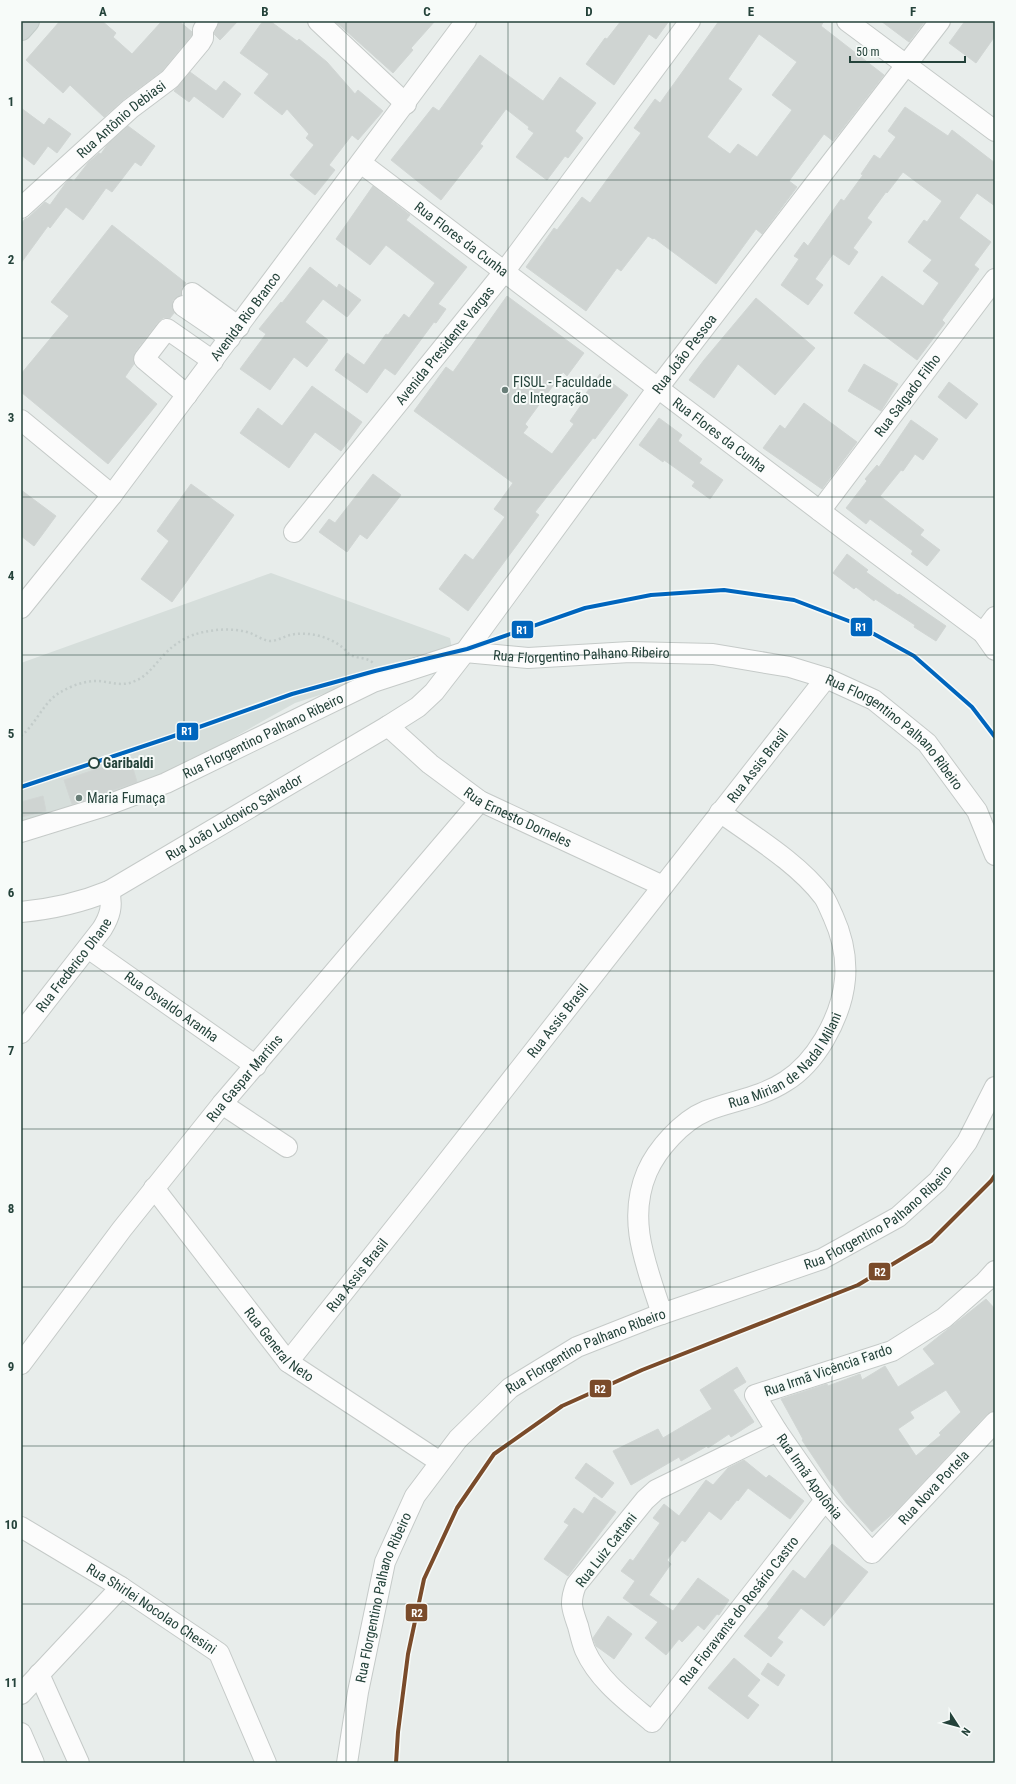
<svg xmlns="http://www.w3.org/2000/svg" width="1016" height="1784" font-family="'Roboto Condensed',sans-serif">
<rect width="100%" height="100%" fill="#e8edeb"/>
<!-- built -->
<polygon fill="#d6dedb" points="271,573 450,638 453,655 370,679 295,703 158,780 21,825 21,663"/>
<!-- building -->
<g fill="#cfd4d2" stroke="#d1d6d4" fill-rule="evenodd">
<polygon points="60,21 102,21 116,33 113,37 132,54 162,21 179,21 192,32 192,35 162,71 123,100 104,117 70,85 63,93 26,60"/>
<polygon points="219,21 238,21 220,40 214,34"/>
<polygon points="263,21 270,21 297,41 299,39 327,62 355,94 358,90 383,111 358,140 352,135 329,165 335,170 315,195 290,175 314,145 306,138 309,134 287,109 282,115 254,93 269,74 240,53"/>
<polygon points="335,21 435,21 411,48 413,50 393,73"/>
<polygon points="621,21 669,21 656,39 649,34 614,85 586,64 605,38 607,39"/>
<path d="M719,21H824L821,26L884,75L833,141L824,134L789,181L797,187L762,234L756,229L716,284L654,238L653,239L648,236L621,271L617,268L586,311L526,267L554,228L557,230L582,197L590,203L641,133L634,128L655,99L660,103ZM759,34L797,62L772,95L792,110L757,157L738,144L730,154L707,137L742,89L728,79Z"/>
<polygon points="881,21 925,21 909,42"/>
<polygon points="965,21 995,21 995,36 976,63 949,43"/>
<polygon points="480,55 543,101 560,77 596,103 575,131 583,138 568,158 565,156 547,180 516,157 534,133 528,129 529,127 506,109 480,144 483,146 441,200 391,160 433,107 439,111"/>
<polygon points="190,72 216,91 224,81 241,94 223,118 194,96 189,102 174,91"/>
<polygon points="905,107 948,136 952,130 995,163 995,206 977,193 959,218 991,242 974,265 979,269 942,320 945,323 917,360 854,313 882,276 923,306 939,283 923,271 932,260 908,242 924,220 927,222 942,201 903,172 887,193 886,192 867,218 872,222 853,248 858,252 849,265 833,254 815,279 823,285 808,305 781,285 799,259 794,256 804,242 808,246 841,199 844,201 863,175 861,174 874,155 880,159 896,137 888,131"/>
<polygon points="21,108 44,125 49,118 71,134 57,153 48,146 34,165 21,155"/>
<polygon points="128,126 155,146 141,166 135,162 112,192 106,188 83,220 66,207 50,228 48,226 21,263 21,224 25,219 28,218 45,202 50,205 65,184 70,179 74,181 88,163 99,153 101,154 107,145"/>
<polygon points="373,186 410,215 406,220 467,267 438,304 446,309 436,323 434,322 395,375 385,368 367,393 335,370 347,353 364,365 386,334 388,335 404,314 409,318 435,283 386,245 370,265 336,239"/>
<polygon points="112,225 186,283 182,287 181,295 173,300 172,306 174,313 170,318 163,318 158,322 135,352 133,358 134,364 125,377 157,404 108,464 21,392 21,374 69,316 51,302"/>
<polygon points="310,267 337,288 339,284 361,300 347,317 323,299 305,322 328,340 307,367 294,357 270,390 240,369 266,334 259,329 281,302 282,303"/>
<polygon points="507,296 584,353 567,376 563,372 525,424 528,427 523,433 552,454 574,424 570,421 586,398 584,396 600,374 628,395 595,439 593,438 535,512 539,515 468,611 439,589 465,554 473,560 505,517 494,509 513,483 414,411 446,367 453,372"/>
<polygon points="756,298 815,348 775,395 738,364 714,398 689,380 704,360"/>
<polygon points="864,364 898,384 881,411 848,391"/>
<polygon points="949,382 978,404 966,419 938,397"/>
<polygon points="312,386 362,422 341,451 315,432 289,468 240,433 258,408 282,426"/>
<polygon points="804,403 857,442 822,489 763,448 780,425 785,429"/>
<polygon points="659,418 682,435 678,441 702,459 699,463 723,480 710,499 692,486 695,482 664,460 663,462 639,445"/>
<polygon points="911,420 938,439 923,460 915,454 903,471 901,470 880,496 924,530 920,535 940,550 927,566 911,554 913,551 870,519 866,524 846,508 867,481 865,479 877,465 879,467"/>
<polygon points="373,474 401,495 367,539 360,534 347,552 319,532 329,519 335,523"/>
<polygon points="191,484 234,515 172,602 141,579 169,541 157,531"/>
<polygon points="21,490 56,516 34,546 21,536"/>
<polygon points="847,554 868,570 866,572 898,595 899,594 946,626 936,641 914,627 915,625 875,599 874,601 856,587 854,589 833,573"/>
<polygon points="130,758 137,782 72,804 64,780"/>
<polygon points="43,796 46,811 21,817 21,802"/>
<path d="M986,1299L995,1309V1411L987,1414L897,1510L872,1532L847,1504L833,1485H832L802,1440L803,1439L781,1399L827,1384L828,1386L860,1374L862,1380L885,1366L898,1387L935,1364L923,1349ZM946,1390L961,1412L939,1433L941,1435L916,1456L898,1429L914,1418L910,1412Z"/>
<polygon points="737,1367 746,1382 733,1390 754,1422 731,1437 729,1434 708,1448 707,1446 681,1461 679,1457 631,1485 613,1451 658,1429 663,1438 712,1409 700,1390"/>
<polygon points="744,1460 766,1478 769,1475 804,1501 790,1519 748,1488 738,1501 737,1500 721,1520 709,1511 685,1542 682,1540 667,1560 671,1564 649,1595 673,1611 698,1578 729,1600 719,1615 717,1614 704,1630 698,1625 682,1642 679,1639 666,1655 645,1638 658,1622 623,1598 635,1581 621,1571 630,1559 633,1561 660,1523 653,1518 664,1504 679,1516 706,1480 713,1485 728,1468"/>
<polygon points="586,1463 614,1483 602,1498 575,1478"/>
<polygon points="594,1497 616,1512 568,1576 544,1559 569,1525 564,1522 574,1508 583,1514"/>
<polygon points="832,1544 868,1572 824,1626 801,1608 777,1638 783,1642 771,1657 744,1636 769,1606 767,1604 793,1570 805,1579"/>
<polygon points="608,1616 632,1634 614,1659 596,1646 593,1638"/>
<polygon points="734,1658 760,1680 747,1696 759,1705 748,1719 708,1688"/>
<polygon points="768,1663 785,1675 778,1686 761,1674"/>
</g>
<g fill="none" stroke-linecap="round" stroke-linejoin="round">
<!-- minor casing -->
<g stroke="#c5cac8" stroke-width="22">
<g id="minor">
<polyline points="318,21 406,104"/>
<polyline points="847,21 995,131"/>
<path id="s1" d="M361,163L849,533L983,633L995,650"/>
<path id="s2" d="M21,208L130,109L170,79L200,43L203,38V30L208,21"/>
<polyline points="192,293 239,327"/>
<polyline points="183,306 230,338"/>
<polyline points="187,395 144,359 167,329 213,361"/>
<polyline points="21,420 112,495"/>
<path id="s3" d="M820,511L995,279"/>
<path id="s4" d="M294,532L504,272L690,21"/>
<path id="s5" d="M21,608L112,495L466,21"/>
<polyline points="983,633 995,617"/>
<path id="s6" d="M388,726L430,764L480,801L663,886"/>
<path id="s7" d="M21,832L105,806L166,783L373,682L465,652L528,658L630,652L713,654L790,667L826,678L874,700L927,743L977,811L995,855"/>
<path id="s8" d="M21,912C52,909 80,903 109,891L388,726L418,707L434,692L465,652L658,388L940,21"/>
<path id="s9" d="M88,948L256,1066"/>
<path id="s10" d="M21,1033L102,929C110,916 113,906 109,891"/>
<polyline points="222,1104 287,1147"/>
<path id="s11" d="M154,1188L288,1362L440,1462"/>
<path id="s12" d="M995,1271L985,1282L944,1318L892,1351L755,1395L777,1431L825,1500L872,1553L995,1422"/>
<path id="s13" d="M662,1314C647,1267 626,1221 647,1172C657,1149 682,1121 706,1111C734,1100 760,1098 786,1081C802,1071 815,1055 824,1040C848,999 853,960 833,916C830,910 827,901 823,896C798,863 753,836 720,812"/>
<path id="s14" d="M288,1362L432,1181L826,678"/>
<path id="s15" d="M21,1364L122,1229L222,1104L480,801"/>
<path id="s16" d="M777,1431L656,1490L645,1500L576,1585C569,1603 572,1609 578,1626C580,1634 582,1643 585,1650C599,1681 627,1701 652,1722L825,1500"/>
<path id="s17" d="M21,1527L121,1587L219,1653L266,1763"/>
<polyline points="39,1674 79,1763"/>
<polyline points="21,1694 121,1587"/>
<polyline points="21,1733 34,1763"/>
<path id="s18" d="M347,1763L358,1692L385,1562L415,1496L458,1439L510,1388L577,1347L653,1317L822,1259L898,1217L938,1181L967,1142L995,1087"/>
</g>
</g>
<!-- major casing -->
<g stroke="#c3ccc9" stroke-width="24">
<polyline id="major" points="21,29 28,21"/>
</g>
<!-- path -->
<path stroke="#c3ccca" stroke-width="2.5" stroke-dasharray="2 3" stroke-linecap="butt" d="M21,736C36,724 43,703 59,693C69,687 81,682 93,681C107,680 121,688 135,681C150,675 158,659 170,649C176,643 189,636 196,634C213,629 231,628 247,632C255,634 261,640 270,641C277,641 283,637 290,635C307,631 328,636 342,647C345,649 347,653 351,655C358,659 367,657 373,663"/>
<!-- minor -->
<use href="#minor" stroke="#fcfcfc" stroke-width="20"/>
<!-- major -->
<use href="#major" stroke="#cfd7d5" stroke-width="22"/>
<!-- rail-1 casing -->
<g stroke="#f7fbf9" stroke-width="7">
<polyline id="rail-1" points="21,787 171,737 292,694 375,671 467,649 585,608 651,595 724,590 794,600 854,623 914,656 972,707 995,737"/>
</g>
<!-- rail-2 casing -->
<g stroke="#f7fbf9" stroke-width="7">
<polyline id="rail-2" points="396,1763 398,1732 408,1654 424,1579 457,1508 494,1454 562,1406 642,1370 858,1285 931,1241 991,1181 995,1175"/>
</g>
<!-- rail-1 -->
<use href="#rail-1" stroke="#0065bd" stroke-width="4"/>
<!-- rail-2 -->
<use href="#rail-2" stroke="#7a4b2a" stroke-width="4"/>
</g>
<!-- grid -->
<path fill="none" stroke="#24423a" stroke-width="1" stroke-opacity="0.55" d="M184,21V1763M346,21V1763M508,21V1763M670,21V1763M832,21V1763M21,180H995M21,338H995M21,497H995M21,655H995M21,813H995M21,971H995M21,1129H995M21,1287H995M21,1446H995M21,1604H995"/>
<!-- markers -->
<g fill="#697e78" stroke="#f7fbf9" stroke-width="1.5">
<circle cx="505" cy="390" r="4"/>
<circle cx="79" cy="798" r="4"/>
</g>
<circle fill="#f7fbf9" stroke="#24423a" stroke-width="2" cx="94" cy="763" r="5"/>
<g text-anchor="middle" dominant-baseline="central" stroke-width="4" stroke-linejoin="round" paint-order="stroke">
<!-- street labels -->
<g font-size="14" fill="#24423a" stroke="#f7fbf9">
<text stroke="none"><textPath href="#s2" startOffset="134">Rua Antônio Debiasi</textPath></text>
<text stroke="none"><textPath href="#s1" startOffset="126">Rua Flores da Cunha</textPath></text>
<text stroke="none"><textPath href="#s5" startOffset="368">Avenida Rio Branco</textPath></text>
<text stroke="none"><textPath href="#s4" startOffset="240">Avenida Presidente Vargas</textPath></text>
<text stroke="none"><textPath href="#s8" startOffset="893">Rua João Pessoa</textPath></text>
<text stroke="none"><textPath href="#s3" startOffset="145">Rua Salgado Filho</textPath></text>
<text stroke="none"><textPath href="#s1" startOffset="450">Rua Flores da Cunha</textPath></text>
<text stroke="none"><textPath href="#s7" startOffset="597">Rua Florgentino Palhano Ribeiro</textPath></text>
<text stroke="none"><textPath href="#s7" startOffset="933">Rua Florgentino Palhano Ribeiro</textPath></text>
<text stroke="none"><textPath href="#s7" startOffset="261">Rua Florgentino Palhano Ribeiro</textPath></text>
<text stroke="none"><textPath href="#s14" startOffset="759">Rua Assis Brasil</textPath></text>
<text stroke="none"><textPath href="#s6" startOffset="160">Rua Ernesto Dorneles</textPath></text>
<text stroke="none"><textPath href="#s8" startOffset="236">Rua João Ludovico Salvador</textPath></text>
<text stroke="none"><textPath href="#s10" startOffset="86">Rua Frederico Dhane</textPath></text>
<text stroke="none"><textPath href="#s9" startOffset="102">Rua Osvaldo Aranha</textPath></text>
<text stroke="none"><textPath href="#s14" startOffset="435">Rua Assis Brasil</textPath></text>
<text stroke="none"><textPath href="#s13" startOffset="331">Rua Mirian de Nadal Milani</textPath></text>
<text stroke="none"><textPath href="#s15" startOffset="363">Rua Gaspar Martins</textPath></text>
<text stroke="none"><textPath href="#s18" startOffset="830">Rua Florgentino Palhano Ribeiro</textPath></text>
<text stroke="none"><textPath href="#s14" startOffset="111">Rua Assis Brasil</textPath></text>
<text stroke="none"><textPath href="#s11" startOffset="201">Rua General Neto</textPath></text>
<text stroke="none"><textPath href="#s18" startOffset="506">Rua Florgentino Palhano Ribeiro</textPath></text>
<text transform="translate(828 1370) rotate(-19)">Rua Irmã Vicência Fardo</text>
<text stroke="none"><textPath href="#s12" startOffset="373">Rua Irmã Apolônia</textPath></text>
<text stroke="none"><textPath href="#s12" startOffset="562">Rua Nova Portela</textPath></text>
<text transform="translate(606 1550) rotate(-52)">Rua Luiz Cattani</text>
<text stroke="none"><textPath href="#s18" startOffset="170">Rua Florgentino Palhano Ribeiro</textPath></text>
<text stroke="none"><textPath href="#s17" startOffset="154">Rua Shirlei Nocolao Chesini</textPath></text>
<text stroke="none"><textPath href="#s16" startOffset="567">Rua Fioravante do Rosário Castro</textPath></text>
</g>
<!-- poi labels -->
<g font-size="14" fill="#24423a" stroke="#f7fbf9" text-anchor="start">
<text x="513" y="382">FISUL - Faculdade<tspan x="513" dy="16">de Integração</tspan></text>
<text x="87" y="798">Maria Fumaça</text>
</g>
<!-- stop labels -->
<g font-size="14" font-weight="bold" fill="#24423a" stroke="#f7fbf9" text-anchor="start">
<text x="103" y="763">Garibaldi</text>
</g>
</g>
<g stroke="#f7fbf9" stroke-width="1.5">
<rect x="850" y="617" width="23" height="20" rx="4" fill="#0065bd"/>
<rect x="511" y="620" width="23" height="19" rx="4" fill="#0065bd"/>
<rect x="176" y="722" width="23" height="19" rx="4" fill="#0065bd"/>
<rect x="868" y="1262" width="23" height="19" rx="4" fill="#7a4b2a"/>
<rect x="589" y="1379" width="23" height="19" rx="4" fill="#7a4b2a"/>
<rect x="405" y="1603" width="23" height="19" rx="4" fill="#7a4b2a"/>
</g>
<g font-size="11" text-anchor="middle" font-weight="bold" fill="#fff">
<text x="861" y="631">R1</text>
<text x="522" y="634">R1</text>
<text x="187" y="735">R1</text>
<text x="880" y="1276">R2</text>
<text x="600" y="1393">R2</text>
<text x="417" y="1617">R2</text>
</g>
<!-- border -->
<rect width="1016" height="1784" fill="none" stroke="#f7fbf9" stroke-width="44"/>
<!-- north arrow -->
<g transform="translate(958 1726) rotate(126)" stroke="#f7fbf9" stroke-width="3" paint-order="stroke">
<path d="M0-3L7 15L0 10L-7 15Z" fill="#24423a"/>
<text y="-6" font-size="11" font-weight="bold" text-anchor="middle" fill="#24423a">N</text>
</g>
<!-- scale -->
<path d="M850 56v6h115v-6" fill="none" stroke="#24423a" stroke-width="2"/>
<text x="856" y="56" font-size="12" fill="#24423a" stroke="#f7fbf9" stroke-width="3" paint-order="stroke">50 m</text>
<rect x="22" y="22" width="972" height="1740" fill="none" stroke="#24423a" stroke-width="1.5"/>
<g font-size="13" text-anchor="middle" font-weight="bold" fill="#24423a">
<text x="103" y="16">A</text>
<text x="265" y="16">B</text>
<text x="427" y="16">C</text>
<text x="589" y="16">D</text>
<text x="751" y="16">E</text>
<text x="913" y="16">F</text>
<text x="11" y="106">1</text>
<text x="11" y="264">2</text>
<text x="11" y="422">3</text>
<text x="11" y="580">4</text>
<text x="11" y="738">5</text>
<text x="11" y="897">6</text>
<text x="11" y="1055">7</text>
<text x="11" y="1213">8</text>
<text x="11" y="1371">9</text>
<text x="11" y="1529">10</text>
<text x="11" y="1687">11</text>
</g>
</svg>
